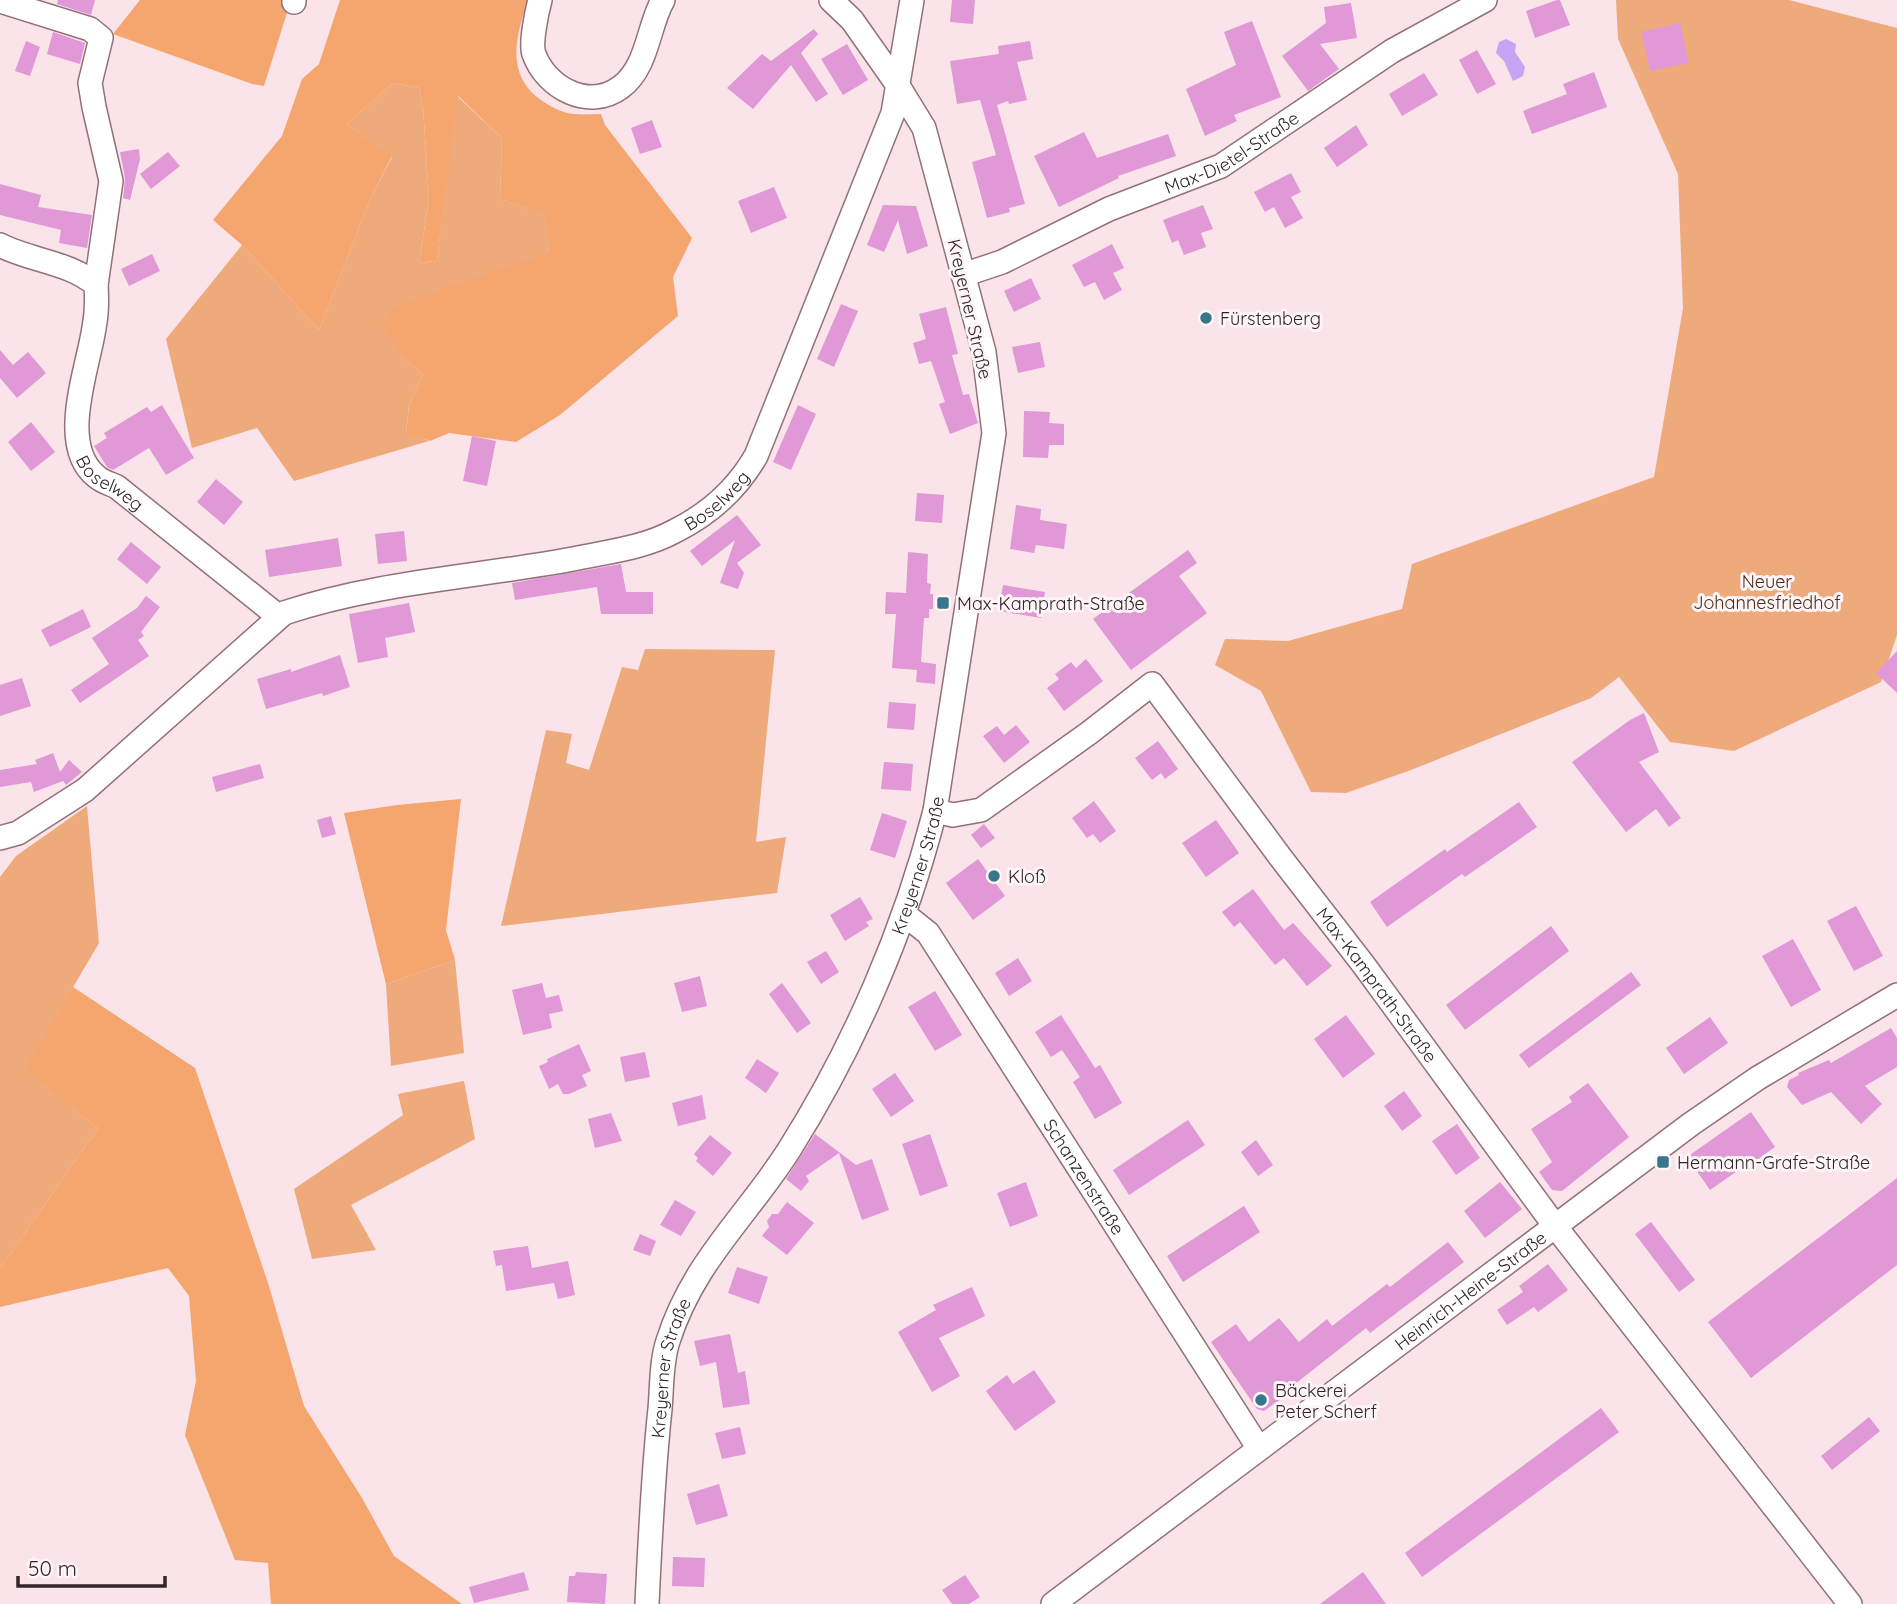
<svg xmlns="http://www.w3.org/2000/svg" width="1897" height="1604" font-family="Quicksand,sans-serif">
<rect width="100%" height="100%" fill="#fae3e9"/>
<!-- green -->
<g fill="#efaa7c">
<polygon points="1616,0 1789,0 1897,28 1897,635 1881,682 1734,751 1670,742 1619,677 1591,698 1411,770 1346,793 1311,792 1261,691 1215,665 1225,639 1288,641 1402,609 1412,564 1654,477 1683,308 1678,174 1618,39"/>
<polygon points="393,83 419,88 423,105 429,199 419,264 437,260 457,96 502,138 500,199 547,215 549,253 395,306 407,360 423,375 409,406 406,432 429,441 294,481 257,428 192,448 166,339 242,245 319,330 370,199 392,157 346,124"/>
<polygon points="645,649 775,650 756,842 786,837 777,893 501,926 546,730 572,734 566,763 589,770 622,667 638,670"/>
<polygon points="87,806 99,943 25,1069 98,1128 0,1269 0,877 16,856"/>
<polygon points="455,960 464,1053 391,1066 386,984"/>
<polygon points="464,1081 475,1139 351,1205 376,1250 312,1259 294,1189 403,1115 398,1094"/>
</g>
<!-- forest -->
<g fill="#f5a56e">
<polygon points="140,0 291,0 264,86 252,84 113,34"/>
<path d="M340,0H528C515,38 505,77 544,102C553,108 563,113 574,114C582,115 592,114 601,114L605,125L692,238L673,277L678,316L560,415L516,442L449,433L430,441L406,433L409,406L423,375L407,360L382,327L394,306L549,252L546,215L500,199L502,138L458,96L437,260L419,264L429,199L423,105L419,88L393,83L346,124L392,156L370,199L319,330L242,245L213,220L282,136L302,79L319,64Z"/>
<polygon points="461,799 446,930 455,960 386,984 344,813 397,805"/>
<polygon points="73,987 195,1068 269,1286 304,1406 362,1498 394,1556 462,1604 271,1604 268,1563 235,1560 185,1435 196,1381 189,1296 168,1268 0,1307 0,1269 98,1128 24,1069"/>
</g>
<!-- water -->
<polygon fill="#c9a4f5" points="1506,39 1516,44 1515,52 1525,67 1523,76 1513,81 1504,61 1496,53 1499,42"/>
<!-- building -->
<g fill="#e198d6">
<polygon points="58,0 95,0 91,15 57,4"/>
<polygon points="952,0 975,0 973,24 950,22"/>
<polygon points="1557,0 1560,0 1570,25 1535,38 1526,11"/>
<polygon points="1351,3 1357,38 1320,44 1339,69 1308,91 1282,56 1326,23 1324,7"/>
<polygon points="1252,21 1281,97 1234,115 1237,121 1205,136 1186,89 1236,65 1224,32"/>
<polygon points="1680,23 1689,63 1650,71 1641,32"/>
<polygon points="814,29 818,34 801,53 828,94 816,102 791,65 753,109 727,88 762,54 771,61"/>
<polygon points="53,32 85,43 80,64 47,54"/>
<polygon points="26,41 40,47 30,76 15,71"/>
<polygon points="1030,41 1033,59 1017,62 1027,100 1009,104 1008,101 997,105 1025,204 1009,208 1010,212 987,218 972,162 996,155 980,100 957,104 950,61 999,54 998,46"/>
<polygon points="847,44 868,80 843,95 821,59"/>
<polygon points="1477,50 1496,84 1477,94 1459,60"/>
<polygon points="1594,72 1607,107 1532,134 1523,111 1567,94 1563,84"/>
<polygon points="1424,73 1438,95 1402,116 1389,94"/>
<polygon points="652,120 662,147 640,154 631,128"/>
<polygon points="1356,125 1368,145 1337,167 1324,148"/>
<polygon points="1084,132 1097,158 1168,134 1176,156 1118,176 1119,178 1059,207 1034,156"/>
<polygon points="139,149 140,159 130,200 123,198 125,178 120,152"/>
<polygon points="168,152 180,166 151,189 140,174"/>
<polygon points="1291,173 1301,192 1291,197 1303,218 1285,228 1274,207 1265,212 1254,192"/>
<polygon points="0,184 41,195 38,207 92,215 87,248 59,243 61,230 0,215"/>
<polygon points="774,187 787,218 751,233 738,201"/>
<polygon points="883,205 916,206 928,246 907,254 898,220 884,252 867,245"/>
<polygon points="1203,205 1213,229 1201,233 1206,247 1184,255 1178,240 1172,243 1163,220"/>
<polygon points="1112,244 1124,268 1113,273 1122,290 1104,300 1095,282 1084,287 1072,265"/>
<polygon points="152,254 160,271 129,286 121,269"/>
<polygon points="1031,278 1041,299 1014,312 1004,291"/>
<polygon points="841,304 858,311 834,367 817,359"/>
<polygon points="946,307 958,354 952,355 963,395 969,394 978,423 950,434 939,404 945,402 931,361 919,364 913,343 926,339 919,314"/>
<polygon points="1040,342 1045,367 1018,373 1012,347"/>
<polygon points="0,350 13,365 28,352 46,373 17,398 0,378"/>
<polygon points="162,405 194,458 166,475 149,448 113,470 107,467 94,446 107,438 104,433 147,407 151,412"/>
<polygon points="798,405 816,414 791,470 773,462"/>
<polygon points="1024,411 1050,412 1049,423 1064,424 1064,445 1049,445 1048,458 1023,457"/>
<polygon points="31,422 55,452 31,471 8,442"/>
<polygon points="472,436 496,441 487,486 463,481"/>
<polygon points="216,479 243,502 224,525 197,502"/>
<polygon points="917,493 944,495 942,523 915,521"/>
<polygon points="1016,505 1041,509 1040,520 1067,524 1064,549 1036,545 1034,553 1010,549"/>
<polygon points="737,515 761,545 737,563 744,573 738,589 720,583 735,540 702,566 690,551"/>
<polygon points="404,531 407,561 378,564 375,534"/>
<polygon points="338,538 342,566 269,577 265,550"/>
<polygon points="131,542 161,567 147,584 117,559"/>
<polygon points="1188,550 1197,563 1179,576 1207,613 1131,670 1093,619"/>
<polygon points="908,552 928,554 927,583 931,584 930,594 933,594 933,609 929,609 929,618 924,618 921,662 936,664 935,684 916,682 917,670 892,668 896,614 885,614 886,592 906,593"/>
<polygon points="621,564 626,592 653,592 653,614 601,614 597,587 515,600 512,583"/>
<polygon points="1003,585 1045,592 1041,618 999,611"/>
<polygon points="146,596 160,607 141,632 144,636 138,640 149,656 80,703 71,690 109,664 92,638 137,608"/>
<polygon points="409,603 415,632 385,638 388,657 358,663 349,614"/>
<polygon points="83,609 91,627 50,647 41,630"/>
<polygon points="1897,651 1897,693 1876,673"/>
<polygon points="340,655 350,687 323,696 322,693 266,709 257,679 291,669 291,672"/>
<polygon points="1086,659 1103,681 1064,711 1047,688 1059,679 1055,674 1071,662 1076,668"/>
<polygon points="22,678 31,706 0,716 0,685"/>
<polygon points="889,702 916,704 914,730 887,728"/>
<polygon points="1644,713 1659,752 1639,762 1681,818 1669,827 1656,809 1626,832 1572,762 1630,720"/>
<polygon points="1016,725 1030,742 1004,763 983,736 997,726 1004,735"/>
<polygon points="1158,741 1178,769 1165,779 1161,773 1152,780 1135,758"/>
<polygon points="53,753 60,772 69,760 82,772 66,785 63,781 34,792 31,782 0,787 0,770 37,764 35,760"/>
<polygon points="884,762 913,764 911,791 881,789"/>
<polygon points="260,764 264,778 216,792 212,777"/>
<polygon points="1094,801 1116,831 1100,843 1093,834 1087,838 1072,818"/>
<polygon points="1519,802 1537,827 1465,877 1462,874 1387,927 1370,902 1445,849 1447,852"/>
<polygon points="882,813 907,821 895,858 870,850"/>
<polygon points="331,816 336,834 322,838 317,820"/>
<polygon points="1216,820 1239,853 1206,877 1182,843"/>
<polygon points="984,824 995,838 981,848 971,835"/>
<polygon points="978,859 1005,896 973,920 946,883"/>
<polygon points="1253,889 1284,930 1293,923 1332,966 1307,986 1284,958 1275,965 1240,922 1234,927 1222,912"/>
<polygon points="860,897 873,919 866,922 869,926 845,941 830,915"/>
<polygon points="1856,906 1883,956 1854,971 1827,921"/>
<polygon points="1551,926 1569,951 1465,1030 1446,1005"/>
<polygon points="1793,939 1821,990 1791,1007 1762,956"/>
<polygon points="826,951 839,972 821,984 807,962"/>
<polygon points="1018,958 1032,981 1009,996 995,973"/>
<polygon points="1631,972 1641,985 1529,1068 1519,1055"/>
<polygon points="700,976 707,1006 682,1012 674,983"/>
<polygon points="542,983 546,998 559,995 563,1011 549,1014 552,1028 523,1035 512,990"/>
<polygon points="782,983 811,1023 797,1033 769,994"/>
<polygon points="935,991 962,1035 935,1051 908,1007"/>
<polygon points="1061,1015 1095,1068 1100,1065 1122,1103 1095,1119 1073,1082 1080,1077 1062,1050 1051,1057 1035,1032"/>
<polygon points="1346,1015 1375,1054 1343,1078 1314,1039"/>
<polygon points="1710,1017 1728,1043 1684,1074 1666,1048"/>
<polygon points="1891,1028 1897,1038 1897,1067 1865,1086 1882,1104 1861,1124 1831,1092 1802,1105 1787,1087 1789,1080 1799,1075 1798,1073 1829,1060 1831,1063"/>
<polygon points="579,1044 591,1071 582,1075 587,1086 569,1094 563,1094 558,1084 549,1089 539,1066 548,1062 547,1059"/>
<polygon points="645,1052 650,1077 625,1082 620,1057"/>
<polygon points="757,1059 779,1073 766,1093 745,1078"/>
<polygon points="895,1073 914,1101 891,1117 872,1089"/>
<polygon points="1588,1083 1629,1137 1562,1191 1552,1190 1539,1172 1552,1162 1531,1129 1572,1102 1569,1097"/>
<polygon points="1404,1091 1422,1116 1402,1131 1384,1106"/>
<polygon points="702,1095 706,1119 678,1126 672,1103"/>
<polygon points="1751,1112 1775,1147 1754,1162 1753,1160 1710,1190 1687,1157"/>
<polygon points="611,1113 622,1141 595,1148 588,1119"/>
<polygon points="1188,1120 1205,1145 1129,1195 1113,1170"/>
<polygon points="1457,1124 1480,1158 1456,1175 1432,1141"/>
<polygon points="815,1134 856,1165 872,1159 889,1210 862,1220 839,1153 806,1176 809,1181 801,1191 786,1179"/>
<polygon points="930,1134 948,1186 920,1196 902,1144"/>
<polygon points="710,1135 732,1153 713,1176 696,1161 698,1158 694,1154"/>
<polygon points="1256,1140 1273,1165 1258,1176 1241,1152"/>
<polygon points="1897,1178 1897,1265 1751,1378 1708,1322"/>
<polygon points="1026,1182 1038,1216 1010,1227 997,1193"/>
<polygon points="1500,1182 1522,1209 1485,1238 1464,1211"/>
<polygon points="675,1200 696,1212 681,1236 660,1225"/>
<polygon points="787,1202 814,1223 787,1255 762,1236 769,1227 767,1221 772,1214 778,1214"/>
<polygon points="1244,1206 1260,1232 1183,1282 1167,1256"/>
<polygon points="1651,1222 1695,1280 1679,1292 1635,1234"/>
<polygon points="640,1234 656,1241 650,1256 633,1250"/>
<polygon points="1448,1242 1464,1262 1370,1333 1366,1328 1290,1388 1292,1391 1264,1411 1257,1409 1211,1342 1236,1324 1249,1342 1279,1318 1299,1342 1327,1319 1332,1326 1387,1284 1390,1287"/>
<polygon points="528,1246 532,1268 568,1261 575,1295 558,1299 554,1283 506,1291 502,1265 496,1266 493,1251"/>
<polygon points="1548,1264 1568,1290 1538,1312 1534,1307 1507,1325 1497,1310 1523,1292 1519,1286"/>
<polygon points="737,1267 768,1277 759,1304 728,1293"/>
<polygon points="972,1287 985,1316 939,1338 960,1376 932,1392 898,1332 936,1310 933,1305"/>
<polygon points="730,1334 738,1373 745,1371 750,1404 723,1408 716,1362 700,1366 694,1341"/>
<polygon points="1034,1370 1056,1402 1015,1431 986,1391 1007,1375 1013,1384"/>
<polygon points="1601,1408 1619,1432 1422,1577 1405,1553"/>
<polygon points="1869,1417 1880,1431 1832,1470 1821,1456"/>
<polygon points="740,1427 746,1454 722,1459 715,1433"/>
<polygon points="719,1484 728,1516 696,1525 687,1494"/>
<polygon points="673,1557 705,1558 704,1587 672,1586"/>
<polygon points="524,1572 529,1590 474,1603 469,1587"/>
<polygon points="576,1572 607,1574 605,1604 567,1602 569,1576 575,1576"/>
<polygon points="1363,1572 1386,1604 1320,1604"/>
<polygon points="965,1575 980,1597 969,1604 952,1604 942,1590"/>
</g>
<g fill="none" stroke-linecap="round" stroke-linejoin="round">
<!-- minor casing -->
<g stroke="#92707a" stroke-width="26">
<g id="minor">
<path d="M540,0C537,11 530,44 534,54C546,88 589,111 621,87C648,67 648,26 663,0"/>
<polyline points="0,1 90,29 101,38 90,83 94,107 111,181 96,285"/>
<polyline points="294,2 294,0"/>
<path id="s1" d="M0,245C31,261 70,262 96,285C97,299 97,313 94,328C88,369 57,446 97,477C103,482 111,484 117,487L278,616"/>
<path id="s2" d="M963,275L1002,262L1109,209L1221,166L1392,51L1485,0"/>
<path id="s3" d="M935,811L953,815L981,810L1089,733L1152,684L1281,858L1363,964L1555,1226L1850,1604"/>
<path id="s4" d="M0,838L18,833L85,790L284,613C377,582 477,577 573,559C607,552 644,548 675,531C709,514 737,489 756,456L893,113L912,0"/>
<path id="s5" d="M904,914L928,933L1258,1447"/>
<path id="s6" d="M647,1604C650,1539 653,1474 660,1409C662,1387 661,1362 668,1341C693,1262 747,1216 789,1150C854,1047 905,929 935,811L994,433L984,352L924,128L897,84L852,20L831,0"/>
<path id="s7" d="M1053,1604L1691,1124L1758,1078L1897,995"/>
</g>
</g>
<!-- minor -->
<use href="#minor" stroke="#fff" stroke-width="23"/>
</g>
<!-- markers -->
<g fill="#37768b" stroke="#fdf5f7" stroke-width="2.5">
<circle cx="1206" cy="318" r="7"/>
<rect x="936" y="596" width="14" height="14" rx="3.5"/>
<circle cx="994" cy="876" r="7"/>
<rect x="1656" y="1155" width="14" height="14" rx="3.5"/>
<circle cx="1261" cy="1400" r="7"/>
</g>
<g text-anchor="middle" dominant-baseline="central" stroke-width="6" stroke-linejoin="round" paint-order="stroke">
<!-- street labels -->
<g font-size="18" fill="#322428" stroke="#fdf5f7">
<text stroke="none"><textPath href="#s2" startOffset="296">Max-Dietel-Straße</textPath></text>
<text transform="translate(970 309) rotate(77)">Kreyerner Straße</text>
<text stroke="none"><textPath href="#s1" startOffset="318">Boselweg</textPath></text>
<text stroke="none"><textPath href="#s4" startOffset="817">Boselweg</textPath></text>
<text stroke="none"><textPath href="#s6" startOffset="805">Kreyerner Straße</textPath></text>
<text stroke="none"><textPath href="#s3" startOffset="635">Max-Kamprath-Straße</textPath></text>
<text stroke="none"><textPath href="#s5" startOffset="320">Schanzenstraße</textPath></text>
<text stroke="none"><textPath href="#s7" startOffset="522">Heinrich-Heine-Straße</textPath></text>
<text stroke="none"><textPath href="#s6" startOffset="238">Kreyerner Straße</textPath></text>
</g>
<!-- poi labels -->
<g font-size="18" fill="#322428" stroke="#fdf5f7" text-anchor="start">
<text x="1220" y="318">Fürstenberg</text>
<text x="957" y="603">Max-Kamprath-Straße</text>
<text x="1008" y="876">Kloß</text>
<text x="1677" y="1162">Hermann-Grafe-Straße</text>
<text x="1275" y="1390">Bäckerei<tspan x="1275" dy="21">Peter Scherf</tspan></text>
</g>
<!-- park labels -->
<g font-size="18" fill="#4c2c15" stroke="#fdf5f7">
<text x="1767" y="581">Neuer<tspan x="1767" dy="21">Johannesfriedhof</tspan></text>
</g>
</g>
<!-- scale -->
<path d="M18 1576v10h147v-10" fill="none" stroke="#322428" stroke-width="3.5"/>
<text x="28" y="1576" font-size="21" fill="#322428" stroke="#fdf5f7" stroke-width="5" paint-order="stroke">50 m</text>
</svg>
